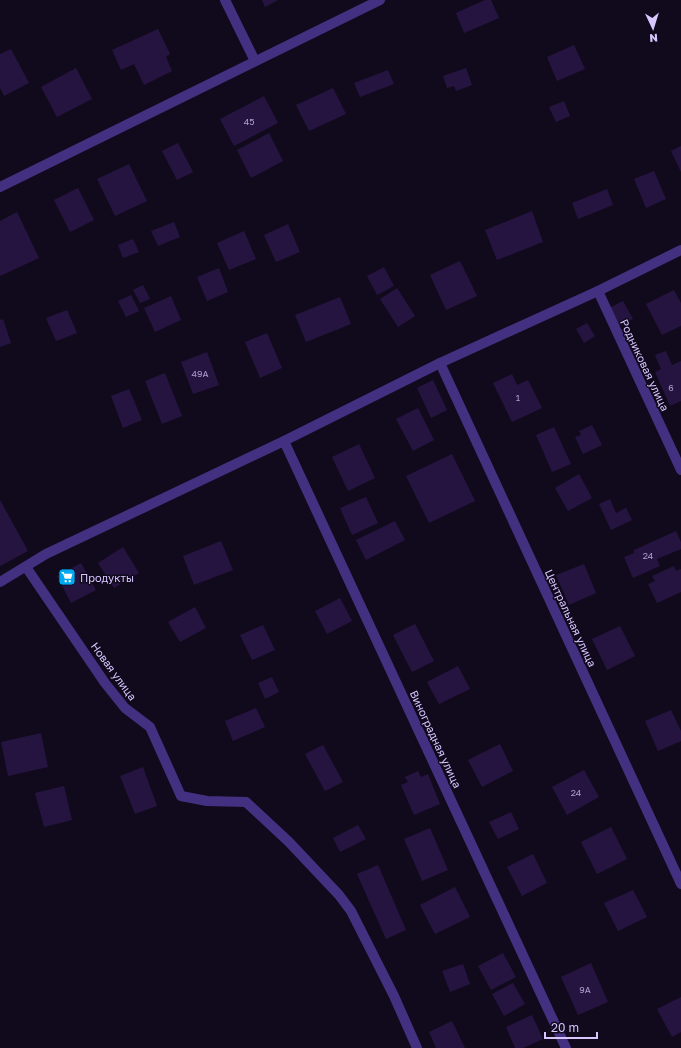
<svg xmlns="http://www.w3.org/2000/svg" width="681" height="1048" font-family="'Golos Text',sans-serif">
<rect width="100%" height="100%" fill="#110a1d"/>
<!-- building -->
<g fill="#261440">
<polygon points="262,0 278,0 265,7"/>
<polygon points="485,0 491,0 499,18 464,33 456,13"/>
<polygon points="158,29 170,54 166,57 172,71 144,85 134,64 121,70 112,50"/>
<polygon points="574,45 585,69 557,81 547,57"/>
<polygon points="11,49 29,83 4,96 0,88 0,54"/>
<polygon points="76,68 92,99 57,117 41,87"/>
<polygon points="466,68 472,85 456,91 454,86 447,88 443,76"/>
<polygon points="388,70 394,84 360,97 354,83"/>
<polygon points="333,88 346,114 309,131 296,105"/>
<polygon points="264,96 278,123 234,146 220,119"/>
<polygon points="564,101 570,116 556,122 549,107"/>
<polygon points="269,133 283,161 251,178 237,150"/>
<polygon points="178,143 193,172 177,180 162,151"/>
<polygon points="681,146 681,172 671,151"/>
<polygon points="129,164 147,201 115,216 97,179"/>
<polygon points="654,171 666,199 646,208 634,179"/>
<polygon points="78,188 94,220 70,232 54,200"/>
<polygon points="607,189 613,205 578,219 572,203"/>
<polygon points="532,211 543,242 497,260 485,230"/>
<polygon points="17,212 39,258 0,276 0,221"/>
<polygon points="174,222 180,237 158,246 151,231"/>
<polygon points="288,224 300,252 276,262 264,235"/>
<polygon points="244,231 256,259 229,270 217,243"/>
<polygon points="133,239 139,252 123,258 118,245"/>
<polygon points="460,261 477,296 446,310 430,275"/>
<polygon points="384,267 394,286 377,295 367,276"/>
<polygon points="219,268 228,292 207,301 197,277"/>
<polygon points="143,285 150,299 140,303 133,290"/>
<polygon points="397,288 415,316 398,327 380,299"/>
<polygon points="674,290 681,303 681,326 662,335 646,304"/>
<polygon points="131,295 139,311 126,317 118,301"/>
<polygon points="171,296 181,320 155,332 144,308"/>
<polygon points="340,297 351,324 306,342 295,315"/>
<polygon points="623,301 633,319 619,326 609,308"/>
<polygon points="67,310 77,333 56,341 46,318"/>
<polygon points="3,319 11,343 0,347 0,320"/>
<polygon points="587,323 595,336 584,343 576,329"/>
<polygon points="267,333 282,368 260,378 245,342"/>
<polygon points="666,351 672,365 681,361 681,401 670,406 655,372 661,369 655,355"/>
<polygon points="207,352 219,385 193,394 181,362"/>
<polygon points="165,373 182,416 162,424 145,381"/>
<polygon points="512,374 517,385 528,380 542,408 512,422 493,383"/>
<polygon points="433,380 447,410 431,418 417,388"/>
<polygon points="129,389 142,420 123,428 111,396"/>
<polygon points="418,408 434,440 413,451 396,419"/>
<polygon points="592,425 602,445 583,454 575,437 581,435 579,431"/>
<polygon points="554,427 571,464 552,472 536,435"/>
<polygon points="359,444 375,478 348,491 332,457"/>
<polygon points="452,454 475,501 429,523 406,476"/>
<polygon points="579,474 592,498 568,511 555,488"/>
<polygon points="366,497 378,523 352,535 340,508"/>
<polygon points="610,499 616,513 626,508 632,520 611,530 599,504"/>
<polygon points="0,500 28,551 0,566"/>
<polygon points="395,521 405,540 366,560 356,540"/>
<polygon points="676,531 681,542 681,549 657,559 660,566 633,578 624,557 634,553 634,550"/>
<polygon points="221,541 233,570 194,585 183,556"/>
<polygon points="123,547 139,573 114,588 98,563"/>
<polygon points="81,563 96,590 71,603 57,576"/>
<polygon points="584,564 596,593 569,605 556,575"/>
<polygon points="674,566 676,571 681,569 681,592 657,603 648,584 655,581 652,576"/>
<polygon points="340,598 352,621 327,634 315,611"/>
<polygon points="195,607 206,628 180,642 168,622"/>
<polygon points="415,624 434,661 412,672 393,635"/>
<polygon points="263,625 275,650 252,660 240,635"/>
<polygon points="620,626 635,656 607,670 592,639"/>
<polygon points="458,666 470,689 439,704 427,682"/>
<polygon points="272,677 279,692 265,699 258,683"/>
<polygon points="256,708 265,727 233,741 225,721"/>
<polygon points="671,710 681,731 681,741 658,751 645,721"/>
<polygon points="41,733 48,767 8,776 1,742"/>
<polygon points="500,744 513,771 482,787 468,760"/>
<polygon points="323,745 343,782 325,791 305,754"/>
<polygon points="143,767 157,806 135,814 120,776"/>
<polygon points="584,770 599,797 567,815 552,787"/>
<polygon points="418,771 421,777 428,774 440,804 414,815 401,785 408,782 405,777"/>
<polygon points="64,786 72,820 44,827 35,793"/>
<polygon points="511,812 519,829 498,839 489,822"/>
<polygon points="358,825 366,839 340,852 333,838"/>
<polygon points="611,827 627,859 597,874 581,842"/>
<polygon points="430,828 448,870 422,881 404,839"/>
<polygon points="533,854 547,883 522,896 507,867"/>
<polygon points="378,865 406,930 386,939 357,874"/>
<polygon points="455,887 470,917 435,934 420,905"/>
<polygon points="633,890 647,917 618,931 604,903"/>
<polygon points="503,953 516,977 491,990 478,966"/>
<polygon points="591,963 608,1002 578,1015 561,977"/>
<polygon points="463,964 470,984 450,992 442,971"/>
<polygon points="513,983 525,1004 504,1016 492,994"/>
<polygon points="681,997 681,1032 672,1037 657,1009"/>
<polygon points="532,1015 543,1039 523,1048 515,1048 506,1027"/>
<polygon points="452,1021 465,1048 436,1048 429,1032"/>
</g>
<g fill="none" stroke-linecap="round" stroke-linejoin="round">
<!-- minor -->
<g stroke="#443080" stroke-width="10">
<polyline points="225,0 255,61"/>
<polyline points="0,187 380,0"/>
<polyline points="598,291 681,470"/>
<polyline points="440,363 681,884"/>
<polyline points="284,441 566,1048"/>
<polyline points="26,567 105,683 125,708 150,727 181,796 207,801 246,802 289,842 339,895 351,911 394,996 417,1048"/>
<polyline points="0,582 46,554 284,441 440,363 598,291 681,250"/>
</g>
</g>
<!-- icons -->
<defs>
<g id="supermarket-square" transform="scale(0.9)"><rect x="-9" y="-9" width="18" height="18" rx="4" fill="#00a8f1" stroke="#110a1d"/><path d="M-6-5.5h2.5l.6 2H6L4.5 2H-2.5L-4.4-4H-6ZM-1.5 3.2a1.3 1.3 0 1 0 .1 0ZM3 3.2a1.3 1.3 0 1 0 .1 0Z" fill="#fff"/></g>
</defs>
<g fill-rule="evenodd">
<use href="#supermarket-square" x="67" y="577"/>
</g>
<g text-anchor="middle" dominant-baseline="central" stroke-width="3" stroke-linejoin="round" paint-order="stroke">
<!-- number labels -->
<g font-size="9" fill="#ac9acf">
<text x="249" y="121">45</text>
<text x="200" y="373">49А</text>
<text x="671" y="387">6</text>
<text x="518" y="397">1</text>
<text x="648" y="555">24</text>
<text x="576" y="792">24</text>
<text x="585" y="989">9А</text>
</g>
<!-- street labels -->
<g font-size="11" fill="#d8c6ff" stroke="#110a1d">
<text transform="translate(645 365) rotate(65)">Родниковая улица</text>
<text transform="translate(571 618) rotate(65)">Центральная улица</text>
<text transform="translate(114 671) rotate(54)">Новая улица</text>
<text transform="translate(436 739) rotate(65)">Виноградная улица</text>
</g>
<!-- poi labels -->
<g font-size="11" fill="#d8c6ff" stroke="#110a1d" text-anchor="start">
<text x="80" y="577">Продукты</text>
</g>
</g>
<!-- north arrow -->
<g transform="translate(653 28) rotate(176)" stroke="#110a1d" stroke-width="3" paint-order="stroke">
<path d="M0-3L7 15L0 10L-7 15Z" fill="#d8c6ff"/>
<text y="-6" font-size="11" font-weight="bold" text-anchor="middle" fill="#d8c6ff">N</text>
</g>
<!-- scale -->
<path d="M545 1032v6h52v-6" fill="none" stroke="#d8c6ff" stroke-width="2"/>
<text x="551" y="1032" font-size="12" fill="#d8c6ff" stroke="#110a1d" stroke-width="3" paint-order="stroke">20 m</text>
</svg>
